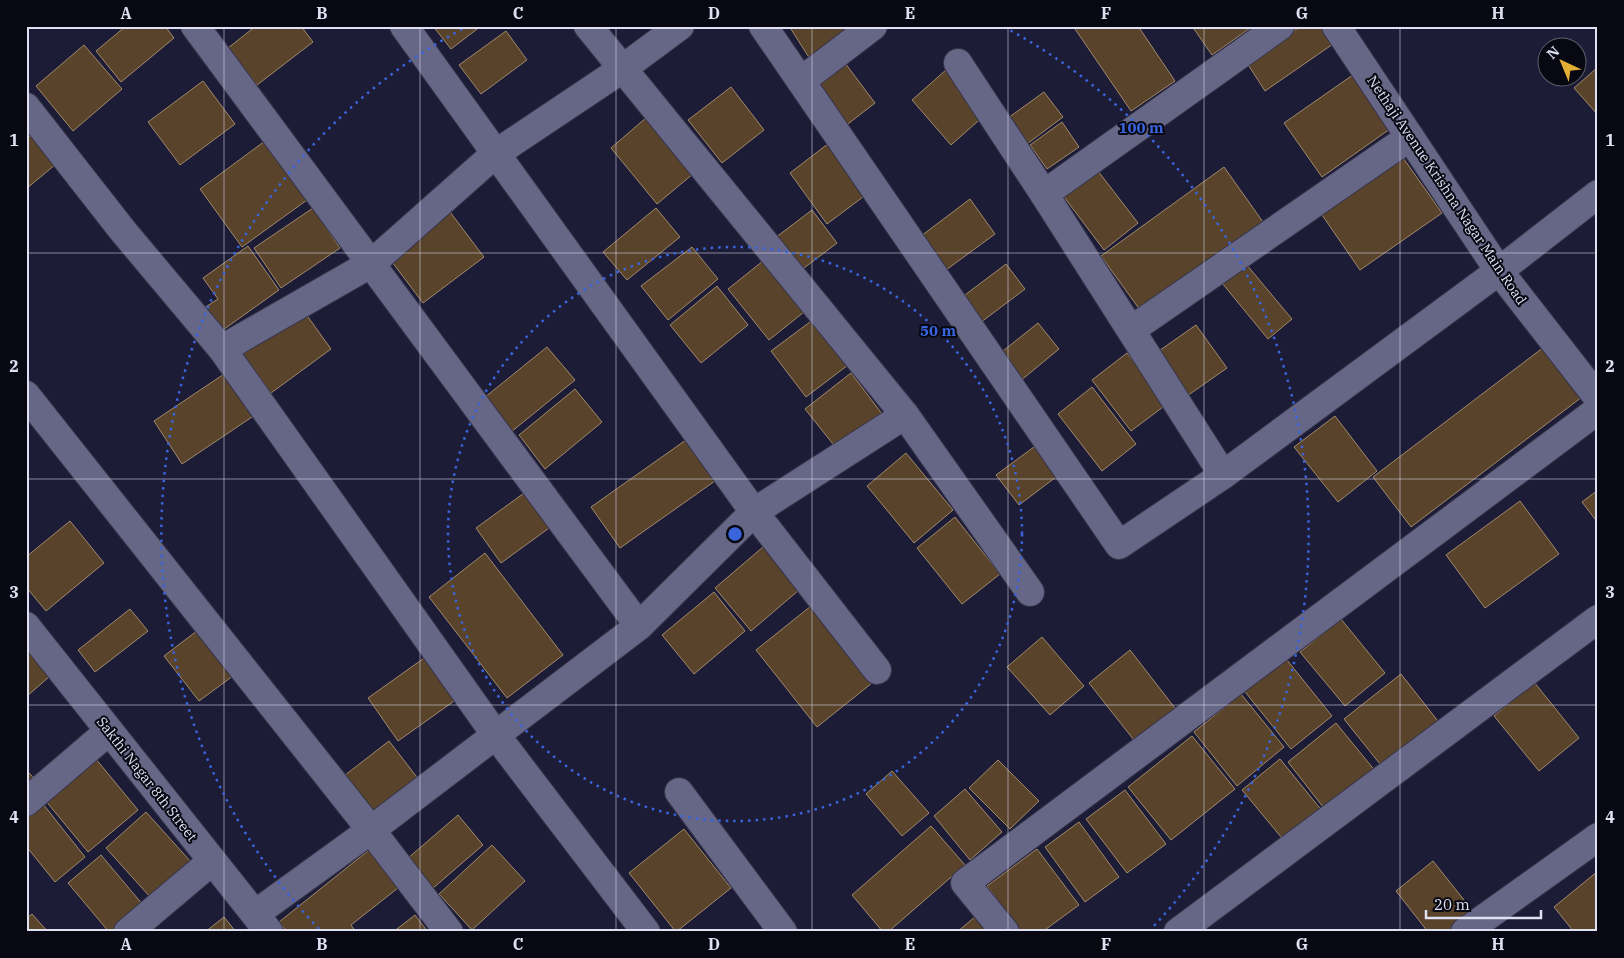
<svg xmlns="http://www.w3.org/2000/svg" width="1624" height="958" font-family="'IBM Plex Serif',serif">
<rect width="100%" height="100%" fill="#1d1c36"/>
<!-- building -->
<g fill="#59432a" stroke="#a1896d">
<polygon points="126,26 165,26 174,38 121,82 96,51"/>
<polygon points="256,26 301,26 313,42 257,85 228,48"/>
<polygon points="433,26 481,26 451,49"/>
<polygon points="789,26 859,26 810,59"/>
<polygon points="1073,26 1138,26 1175,81 1131,111"/>
<polygon points="1192,26 1253,26 1212,55"/>
<polygon points="1301,26 1320,26 1333,44 1265,91 1247,63"/>
<polygon points="506,31 527,60 481,94 459,65"/>
<polygon points="84,45 122,89 73,131 36,86"/>
<polygon points="842,59 875,103 844,127 811,83"/>
<polygon points="1598,67 1598,115 1574,88"/>
<polygon points="947,69 986,114 951,145 912,100"/>
<polygon points="1360,70 1397,124 1322,177 1284,123"/>
<polygon points="203,81 235,124 180,165 148,122"/>
<polygon points="731,87 764,130 722,163 688,120"/>
<polygon points="1044,92 1063,117 1027,144 1008,118"/>
<polygon points="647,117 694,173 657,204 611,148"/>
<polygon points="1062,122 1079,147 1047,169 1030,145"/>
<polygon points="37,130 62,159 26,189 26,139"/>
<polygon points="265,141 307,200 242,247 200,189"/>
<polygon points="829,143 867,194 827,224 790,173"/>
<polygon points="1401,155 1442,213 1360,270 1320,212"/>
<polygon points="1224,167 1263,222 1140,310 1101,256"/>
<polygon points="1098,171 1138,223 1104,250 1064,197"/>
<polygon points="970,199 995,234 946,270 921,236"/>
<polygon points="313,208 340,248 281,288 254,248"/>
<polygon points="447,208 484,257 423,303 386,254"/>
<polygon points="656,208 680,237 627,280 603,252"/>
<polygon points="812,210 837,243 800,271 775,238"/>
<polygon points="248,246 279,290 220,332 204,308 218,299 203,278"/>
<polygon points="692,247 718,279 668,320 641,286"/>
<polygon points="768,257 809,308 769,340 728,289"/>
<polygon points="1006,264 1025,289 980,323 961,298"/>
<polygon points="1246,264 1292,319 1268,339 1222,283"/>
<polygon points="717,286 748,325 701,363 670,325"/>
<polygon points="303,310 331,349 271,393 243,354"/>
<polygon points="818,316 852,362 806,397 771,351"/>
<polygon points="1038,323 1059,349 1019,382 998,355"/>
<polygon points="1196,325 1227,368 1187,396 1156,353"/>
<polygon points="547,347 575,380 511,432 484,398"/>
<polygon points="1544,347 1582,397 1411,527 1373,477"/>
<polygon points="1127,353 1167,404 1131,431 1092,380"/>
<polygon points="230,370 258,413 182,464 154,421"/>
<polygon points="851,373 886,419 841,454 805,409"/>
<polygon points="1092,387 1136,444 1102,471 1058,414"/>
<polygon points="575,389 602,422 545,469 519,435"/>
<polygon points="1335,416 1377,471 1338,502 1294,447"/>
<polygon points="693,435 722,476 620,548 591,507"/>
<polygon points="1042,441 1064,471 1019,505 996,475"/>
<polygon points="906,453 953,510 914,543 867,486"/>
<polygon points="531,488 556,523 501,563 476,528"/>
<polygon points="1598,490 1598,523 1582,502"/>
<polygon points="1520,501 1559,554 1485,608 1446,555"/>
<polygon points="955,517 1000,574 962,604 917,548"/>
<polygon points="70,521 104,563 46,611 26,587 26,557"/>
<polygon points="770,541 806,584 751,631 715,588"/>
<polygon points="485,553 563,655 507,698 429,597"/>
<polygon points="714,592 745,631 694,674 662,635"/>
<polygon points="811,606 872,683 817,727 756,650"/>
<polygon points="130,609 148,631 95,672 78,650"/>
<polygon points="1341,619 1385,673 1345,706 1300,652"/>
<polygon points="202,627 237,673 199,701 164,656"/>
<polygon points="1042,637 1084,686 1050,715 1007,667"/>
<polygon points="27,650 50,676 26,697 26,651"/>
<polygon points="1130,650 1178,712 1137,744 1089,683"/>
<polygon points="434,651 464,694 398,741 368,698"/>
<polygon points="1283,655 1332,716 1291,749 1242,688"/>
<polygon points="1401,674 1441,725 1384,769 1344,719"/>
<polygon points="1534,682 1579,738 1539,771 1494,716"/>
<polygon points="1241,694 1284,747 1237,786 1194,732"/>
<polygon points="1336,723 1376,772 1327,812 1288,762"/>
<polygon points="1192,736 1235,789 1171,840 1128,787"/>
<polygon points="389,741 423,785 374,823 340,779"/>
<polygon points="95,758 138,810 88,852 45,800"/>
<polygon points="1280,759 1323,812 1286,843 1242,790"/>
<polygon points="998,760 1039,801 1010,829 969,788"/>
<polygon points="26,770 35,779 26,787"/>
<polygon points="892,771 929,813 902,836 866,794"/>
<polygon points="965,789 1002,832 970,860 934,816"/>
<polygon points="1125,790 1166,844 1127,873 1086,819"/>
<polygon points="43,804 85,857 55,882 26,846 26,818"/>
<polygon points="146,812 191,862 151,898 106,848"/>
<polygon points="458,815 483,845 432,889 407,859"/>
<polygon points="1079,822 1119,877 1085,902 1045,847"/>
<polygon points="931,826 965,865 888,932 883,932 852,895"/>
<polygon points="684,829 731,888 676,932 629,873"/>
<polygon points="492,845 525,881 472,930 439,894"/>
<polygon points="1037,849 1079,905 1042,932 1021,932 987,886"/>
<polygon points="369,850 398,888 351,925 356,932 287,932 279,922"/>
<polygon points="101,855 143,905 112,932 109,932 68,883"/>
<polygon points="1433,861 1476,915 1455,932 1428,932 1396,891"/>
<polygon points="1598,871 1598,932 1574,932 1554,907"/>
<polygon points="32,914 48,932 26,932 26,919"/>
<polygon points="415,915 428,932 393,932"/>
<polygon points="976,916 989,932 957,932"/>
<polygon points="224,917 236,932 205,932"/>
</g>
<g fill="none" stroke-linecap="round" stroke-linejoin="round">
<!-- street casing -->
<g stroke="#37354b" stroke-width="30">
<g id="street">
<polyline points="195,26 639,626"/>
<polyline points="404,26 754,512 877,670"/>
<polyline points="588,26 905,415 1030,592"/>
<polyline points="763,26 1119,545 1223,475 1499,271 1598,194"/>
<polyline points="1336,26 1499,271 1598,398"/>
<polyline points="958,63 1044,194 1223,475"/>
<polyline points="801,81 873,26"/>
<polyline points="26,107 123,231 222,349 495,734 646,932"/>
<polyline points="1044,194 1280,26"/>
<polyline points="1131,330 1410,137"/>
<polyline points="222,349 372,263 495,154 622,69 680,26"/>
<polyline points="26,395 371,830 449,932"/>
<polyline points="26,626 269,932"/>
<polyline points="679,792 783,932"/>
<polyline points="26,802 109,731"/>
<polyline points="255,914 371,830 639,626 754,512 905,415"/>
<polyline points="128,932 212,861"/>
<polyline points="1005,932 965,883 1598,410"/>
<polyline points="1178,932 1598,619"/>
<polyline points="1465,932 1598,837"/>
</g>
</g>
<!-- street -->
<use href="#street" stroke="#666686" stroke-width="28"/>
</g>
<!-- grid -->
<path fill="none" stroke="#dfe0f2" stroke-width="1" stroke-opacity="0.55" d="M224,26V932M420,26V932M616,26V932M812,26V932M1008,26V932M1204,26V932M1400,26V932M26,253H1598M26,479H1598M26,705H1598"/>
<!-- distance rings -->
<g fill="none" stroke="#3a64dc" stroke-width="2.5" stroke-dasharray="2.5 5">
<circle cx="735" cy="534" r="287"/>
<path d="M319 929A574 574 0 0 1 466 27M1004 27A574 574 0 0 1 1151 929"/>
</g>
<g text-anchor="middle" dominant-baseline="central" stroke-width="4" stroke-linejoin="round" paint-order="stroke">
<!-- street labels -->
<g font-size="14" fill="#dfe0f2" stroke="#080813">
<text transform="translate(1447 190) rotate(56)">Nethaji Avenue Krishna Nagar Main Road</text>
<text transform="translate(147 779) rotate(52)">Sakthi Nagar 8th Street</text>
</g>
</g>
<circle cx="735" cy="534" r="8" fill="#3a64dc" stroke="#080813" stroke-width="2.5"/>
<g font-size="15" text-anchor="middle" font-weight="bold" fill="#3a64dc" stroke="#080813" stroke-width="4" stroke-linejoin="round" paint-order="stroke">
<text x="1141" y="133">100 m</text>
<text x="938" y="336">50 m</text>
</g>
<!-- border -->
<rect width="1624" height="958" fill="none" stroke="#080813" stroke-width="55"/>
<!-- north arrow -->
<g transform="translate(1562 62) rotate(316)"><circle r="24" fill="#080813" stroke="#5e5e6c"/>
<path d="M0-4L9 19L0 12L-9 19Z" fill="#e4ae35"/>
<text y="-8" font-size="14" font-weight="bold" text-anchor="middle" fill="#dfe0f2">N</text>
</g>
<!-- scale -->
<path d="M1426 910v8h115v-8" fill="none" stroke="#dfe0f2" stroke-width="2.5"/>
<text x="1434" y="910" font-size="15" fill="#dfe0f2" stroke="#080813" stroke-width="4" paint-order="stroke">20 m</text>
<rect x="28" y="28" width="1568" height="902" fill="none" stroke="#dfe0f2" stroke-width="2"/>
<g font-size="16" text-anchor="middle" font-weight="bold" fill="#dfe0f2">
<text x="126" y="19">A</text>
<text x="322" y="19">B</text>
<text x="518" y="19">C</text>
<text x="714" y="19">D</text>
<text x="910" y="19">E</text>
<text x="1106" y="19">F</text>
<text x="1302" y="19">G</text>
<text x="1498" y="19">H</text>
<text x="14" y="146">1</text>
<text x="1610" y="146">1</text>
<text x="14" y="372">2</text>
<text x="1610" y="372">2</text>
<text x="14" y="598">3</text>
<text x="1610" y="598">3</text>
<text x="14" y="823">4</text>
<text x="1610" y="823">4</text>
<text x="126" y="950">A</text>
<text x="322" y="950">B</text>
<text x="518" y="950">C</text>
<text x="714" y="950">D</text>
<text x="910" y="950">E</text>
<text x="1106" y="950">F</text>
<text x="1302" y="950">G</text>
<text x="1498" y="950">H</text>
</g>
</svg>
